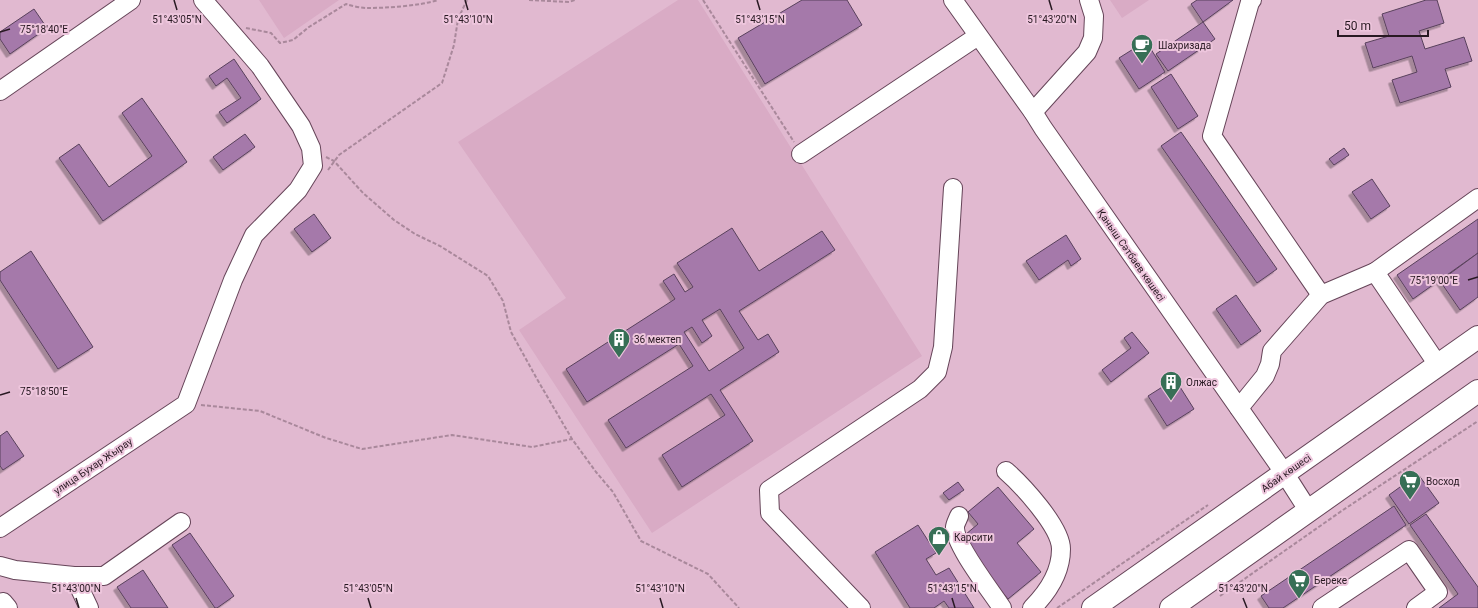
<svg xmlns="http://www.w3.org/2000/svg" width="1478" height="608" font-family="Roboto,sans-serif">
<defs>
<filter id="shadow"><feDropShadow dx="-3.5" dy="3.5" stdDeviation="0" flood-color="#0004"/></filter>
</defs>
<rect width="100%" height="100%" fill="#e1b9d0"/>
<!-- built -->
<g fill="#d9abc5">
<polygon points="259,0 339,0 284,38"/>
<polygon points="678,0 698,0 922,356 652,533 519,330 566,298 458,142"/>
<polygon points="1110,0 1149,0 1122,18"/>
</g>
<!-- building -->
<g fill="#a579aa" stroke="#59415c" fill-rule="evenodd" filter="url(#shadow)">
<polygon points="802,0 847,0 862,25 765,84 738,38"/>
<polygon points="1197,0 1233,0 1203,22 1191,4"/>
<polygon points="1426,0 1437,0 1444,23 1419,31 1425,49 1464,37 1472,61 1445,69 1451,87 1400,103 1392,80 1417,72 1412,56 1373,68 1365,43 1389,36 1382,14"/>
<polygon points="34,9 47,28 10,54 0,39 0,32"/>
<polygon points="1203,22 1215,39 1168,71 1156,54"/>
<polygon points="1146,41 1165,72 1139,89 1119,58"/>
<polygon points="234,59 261,99 227,123 219,112 241,98 227,78 216,86 209,76"/>
<polygon points="1171,74 1198,116 1178,129 1151,87"/>
<polygon points="142,98 187,162 103,221 59,158 79,144 109,187 152,156 122,113"/>
<polygon points="1181,132 1277,269 1257,283 1161,146"/>
<polygon points="245,134 255,147 223,170 213,157"/>
<polygon points="1344,148 1349,155 1334,165 1329,159"/>
<polygon points="1372,179 1390,206 1371,219 1352,192"/>
<polygon points="314,214 331,238 312,252 294,229"/>
<polygon points="1478,219 1478,253 1413,299 1397,275"/>
<path d="M732,228L759,271L822,231L835,250L739,311L758,340L768,334L779,352L720,390L753,441L682,487L662,455L725,415L711,394L626,448L608,420L693,366L679,344L587,402L566,369L675,299L663,281L674,274L685,292L693,287L677,263ZM720,309L744,348L709,371L684,332L692,327L702,343L712,336L702,320Z"/>
<polygon points="1066,235 1081,259 1071,266 1068,260 1039,280 1026,261"/>
<polygon points="31,251 93,347 58,369 0,280 0,272"/>
<polygon points="1478,253 1478,297 1460,310 1440,281"/>
<polygon points="1236,295 1261,331 1241,345 1216,309"/>
<polygon points="1132,332 1149,353 1111,382 1102,370 1131,348 1124,338"/>
<polygon points="1175,379 1194,409 1167,426 1148,396"/>
<polygon points="7,431 24,456 3,470 0,466 0,436"/>
<polygon points="1418,474 1439,503 1409,524 1389,495"/>
<polygon points="958,482 964,490 949,500 943,493"/>
<polygon points="998,487 1034,529 1017,543 1041,572 1008,599 959,540 978,524 968,512"/>
<polygon points="1394,506 1406,525 1283,608 1269,608 1261,596"/>
<polygon points="1426,514 1478,587 1478,608 1439,608 1458,594 1410,525"/>
<polygon points="918,525 936,553 926,559 936,575 949,568 974,608 949,608 944,601 934,608 910,608 875,552"/>
<polygon points="190,533 234,596 217,608 215,608 172,545"/>
<polygon points="143,570 168,608 131,608 117,587"/>
</g>
<g fill="none" stroke-linecap="round" stroke-linejoin="round">
<!-- minor casing -->
<g stroke="#664559" stroke-width="20">
<g id="minor">
<polyline points="953,0 1033,112 1043,128 1285,474 1308,510"/>
<polyline points="1252,0 1250,2 1212,136 1321,295"/>
<polyline points="0,91 131,0"/>
<polyline points="1033,112 1087,52 1093,38 1094,16 1089,0"/>
<polyline points="801,154 978,36"/>
<polyline points="1438,365 1375,272 1478,198"/>
<polyline points="1239,408 1265,376 1270,364 1272,351 1321,295 1375,272"/>
<path d="M1006,471C1022,485 1061,527 1061,549C1061,572 1047,593 1032,608"/>
<path d="M959,516C958,519 955,524 955,527C954,544 991,591 1002,608"/>
<polyline points="0,528 186,404 233,280 254,235 298,190 313,166 311,148 301,126 260,66 203,0"/>
<polyline points="0,566 15,570 74,576 104,576 181,522"/>
<polyline points="74,576 89,608"/>
<polyline points="3,602 8,608"/>
<polyline points="861,608 770,513 769,490 920,389 937,372 943,347 953,188"/>
<polyline points="1322,608 1409,550 1438,592 1416,608"/>
</g>
</g>
<!-- major casing -->
<g stroke="#664559" stroke-width="24">
<g id="major">
<polyline points="1093,608 1478,337"/>
<polyline points="1171,608 1478,391"/>
</g>
</g>
<!-- path -->
<g stroke="#a9889b" stroke-width="2" stroke-dasharray="4 2" stroke-linecap="butt">
<polyline points="529,0 569,2 575,0"/>
<polyline points="703,0 794,142"/>
<path d="M246,28L271,33L280,43L293,40L309,27L346,4C352,6 360,8 367,8C387,8 419,6 438,0"/>
<polyline points="326,157 334,161 363,193 394,220 415,234 440,246 488,276 503,301 511,332 537,379 572,439"/>
<polyline points="328,170 339,155 442,83 454,45 458,19 467,0"/>
<polyline points="201,405 260,411 326,438 362,449 452,435 532,447 572,439 596,472 613,492 641,541 708,574 739,608"/>
<polyline points="1220,596 1343,510 1478,421"/>
<polyline points="1057,608 1208,505"/>
</g>
<!-- minor -->
<use href="#minor" stroke="#fff" stroke-width="18"/>
<!-- major -->
<use href="#major" stroke="#fff" stroke-width="22"/>
</g>
<!-- ticks -->
<path fill="none" stroke="#281922" stroke-width="1.5" d="M174,0L177,10M465,0L468,10M757,0L760,10M1049,0L1052,10M0,32L10,29M1468,280L1478,277M0,395L10,392M76,598L79,608M368,598L371,608M660,598L663,608M952,598L955,608M1243,598L1247,608"/>
<!-- icons -->
<defs>
<g id="cafe-pin" transform="scale(1.15)"><path d="M0 17L-7.5 6A9.5 9.5 0 1 1 7.5 6Z" fill="#376f56" stroke="#eec6dd"/><path d="M-5.5-4.5H6V0H3Q3 3.5 0 3.5H-2.5Q-5.5 3.5-5.5 0ZM3-3.2v2h1.7v-2ZM-6 4.5H4V6H-6Z" fill="#fff"/></g>
<g id="building-pin" transform="scale(1.15)"><path d="M0 17L-7.5 6A9.5 9.5 0 1 1 7.5 6Z" fill="#376f56" stroke="#eec6dd"/><path d="M-4-6H4V6H1V3H-1V6H-4ZM-2.5-4.3h1.7v1.8h-1.7ZM.8-4.3h1.7v1.8H.8ZM-2.5-1h1.7V.8h-1.7ZM.8-1h1.7V.8H.8Z" fill="#fff"/></g>
<g id="supermarket-pin" transform="scale(1.15)"><path d="M0 17L-7.5 6A9.5 9.5 0 1 1 7.5 6Z" fill="#376f56" stroke="#eec6dd"/><path d="M-6-5.5h2.5l.6 2H6L4.5 2H-2.5L-4.4-4H-6ZM-1.5 3.2a1.3 1.3 0 1 0 .1 0ZM3 3.2a1.3 1.3 0 1 0 .1 0Z" fill="#fff"/></g>
<g id="shop-pin" transform="scale(1.15)"><path d="M0 17L-7.5 6A9.5 9.5 0 1 1 7.5 6Z" fill="#376f56" stroke="#eec6dd"/><path d="M-5-2.5h2.3a2.7 3.5 0 0 1 5.4 0H5L5.5 6h-11ZM-1.5-2.5h3a1.5 2.3 0 0 0-3 0Z" fill="#fff"/></g>
</defs>
<g fill-rule="evenodd">
<use href="#cafe-pin" x="1142" y="45"/>
<use href="#building-pin" x="619" y="339"/>
<use href="#building-pin" x="1171" y="382"/>
<use href="#supermarket-pin" x="1410" y="481"/>
<use href="#shop-pin" x="939" y="537"/>
<use href="#supermarket-pin" x="1299" y="580"/>
</g>
<g text-anchor="middle" dominant-baseline="central" stroke-width="4" stroke-linejoin="round" paint-order="stroke">
<!-- poi labels -->
<g font-size="10" fill="#281922" stroke="#eec6dd" text-anchor="start">
<text x="1158" y="45">Шахризада</text>
<text x="634" y="339">36 мектеп</text>
<text x="1186" y="382">Олжас</text>
<text x="1426" y="481">Восход</text>
<text x="954" y="537">Карсити</text>
<text x="1314" y="580">Береке</text>
</g>
<!-- street labels -->
<g font-size="10" fill="#281922" stroke="#eec6dd">
<text transform="translate(1131 255) rotate(55)">Қаныш Сәтбаев көшесі</text>
<text transform="translate(93 466) rotate(-34)">улица Бухар Жырау</text>
<text transform="translate(1286 473) rotate(-35)">Абай көшесі</text>
</g>
</g>
<g font-size="10" text-anchor="middle" fill="#281922" stroke="#eec6dd" stroke-width="4" stroke-linejoin="round" paint-order="stroke">
<text x="177" y="23">51°43'05"N</text>
<text x="468" y="23">51°43'10"N</text>
<text x="760" y="23">51°43'15"N</text>
<text x="1052" y="23">51°43'20"N</text>
<text x="44" y="33">75°18'40"E</text>
<text x="1434" y="284">75°19'00"E</text>
<text x="44" y="395">75°18'50"E</text>
<text x="76" y="592">51°43'00"N</text>
<text x="368" y="592">51°43'05"N</text>
<text x="660" y="592">51°43'10"N</text>
<text x="952" y="592">51°43'15"N</text>
<text x="1243" y="592">51°43'20"N</text>
</g>
<!-- scale -->
<path d="M1338 30v6h90v-6" fill="none" stroke="#281922" stroke-width="2"/>
<text x="1344" y="30" font-size="12" fill="#281922" stroke="#eec6dd" stroke-width="3" paint-order="stroke">50 m</text>
</svg>
